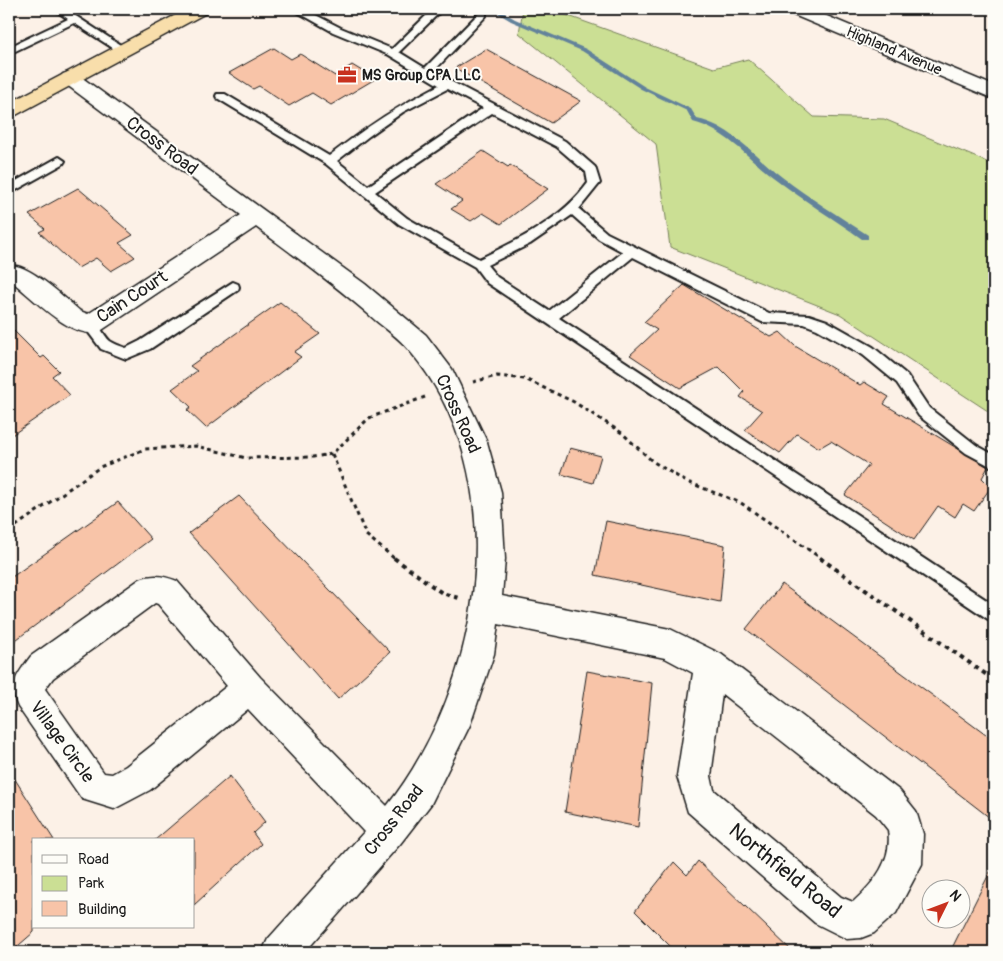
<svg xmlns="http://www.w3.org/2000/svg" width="1003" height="961" font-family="Pangolin,sans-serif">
<rect width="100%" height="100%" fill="#fcf1e7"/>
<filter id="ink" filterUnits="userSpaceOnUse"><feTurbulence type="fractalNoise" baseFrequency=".02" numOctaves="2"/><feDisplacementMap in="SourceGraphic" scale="10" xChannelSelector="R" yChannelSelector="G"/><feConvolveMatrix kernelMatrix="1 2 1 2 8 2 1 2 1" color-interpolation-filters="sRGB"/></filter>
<g filter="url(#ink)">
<!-- green -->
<polygon fill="#cbdf94" stroke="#747e58" points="523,9 549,9 714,68 748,59 814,117 884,119 994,165 994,415 840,314 670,247 656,144 519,33"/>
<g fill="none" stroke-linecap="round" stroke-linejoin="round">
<!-- stream -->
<path fill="#62829b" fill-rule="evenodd" d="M491,9H498L515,19L586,49L645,87L691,109L697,119C732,126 755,157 782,177C809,198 839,216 868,235V239H862C834,219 804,201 777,180C749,160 728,131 693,122L687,111L641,89L582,51L511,21Z"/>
</g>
<!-- building -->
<g fill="#f8c4a8" stroke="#1c1c1c">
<polygon points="274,48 291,59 300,54 335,76 352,65 375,79 331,105 312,93 289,106 259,86 253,89 229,73"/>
<polygon points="486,49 581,101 551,123 455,68"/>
<polygon points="483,151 508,167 510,165 548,189 501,224 483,213 471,221 451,209 462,201 436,184"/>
<polygon points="78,188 133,235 119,243 135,257 111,271 96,258 78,268 39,232 45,229 29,215"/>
<polygon points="684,285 771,337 780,332 795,346 860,385 864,382 889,397 884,404 988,467 982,478 991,487 974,511 963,504 955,517 938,506 914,540 845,495 869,465 831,441 819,448 797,434 780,453 745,430 762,411 740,397 744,392 719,367 680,388 630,355 657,330 644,322"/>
<polygon points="280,302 320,334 294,352 301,357 206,428 187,410 191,407 172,389 197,371 190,366"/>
<polygon points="9,326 41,358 44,356 59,371 52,376 70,395 9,437"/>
<polygon points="570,448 601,456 593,483 561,474"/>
<polygon points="239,496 390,652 338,699 189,533"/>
<polygon points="118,502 151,539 9,645 9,579"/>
<polygon points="606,521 725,545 720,602 595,575"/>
<polygon points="782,584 994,741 994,821 746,629"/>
<polygon points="587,671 652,683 638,827 565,812"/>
<polygon points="9,770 54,840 34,840 34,932 11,952 9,952"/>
<polygon points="230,776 265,822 253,833 261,844 194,905 194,840 155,840"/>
<polygon points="698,861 793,952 676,952 635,911 674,862 687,875"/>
<polygon points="994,864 994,952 950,952"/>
</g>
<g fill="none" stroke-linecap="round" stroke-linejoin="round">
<!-- lane casing -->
<g stroke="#1c1c1c" stroke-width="4">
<g id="lane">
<polygon points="54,9 65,9 128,50 123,53 119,52 74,23 9,54 9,47 68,19"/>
<path d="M292,9H304L341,28L392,49L433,9H443L399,52L425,68L480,12H486V16L433,72L565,141L595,167L600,183L579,209L607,233L769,313L809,315L827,321L873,347L907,375L929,408L976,445L994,455V468L966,453L919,416L897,383L863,355L817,329L804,324L762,322L633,257L559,318L994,605V622L988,619L487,283L475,267L399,224L326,164L217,98L216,96L217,94H225L329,156C366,127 398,106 439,85L389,55L333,32ZM447,89L483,108L368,186L337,161L369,136L403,112ZM492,113L557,147L586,172L588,183C562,219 519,240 479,259L407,218L375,192ZM572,215L599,239L623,252L549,311L497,277L487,265L530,244Z"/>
<polygon points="59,157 65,161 63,164 9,194 9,185"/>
<path d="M233,282L238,284L239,287L238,290L150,349L126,359L101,349L83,325L85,321C98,317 102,334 110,341C114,344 121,346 126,348L140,341Z"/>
</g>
</g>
<!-- street casing -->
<g stroke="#1c1c1c" stroke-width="3">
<g id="street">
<polygon points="786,9 810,9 994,86 994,99 789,13"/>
<path d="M70,72L77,74L365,284L426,335L452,369L487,442L501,492L505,559L502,596L670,629L721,654L900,791L916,811L923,834L922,864L896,913L874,933L861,938L847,939L815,923L688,812L677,776L693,673L665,658L498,624L494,654L470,725L431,804L400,844L305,952H262L268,939L364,832L248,709L150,790L114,809L82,799L18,707C8,684 17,675 31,656L140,579C154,574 163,576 177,581L260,677L387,806C483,684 517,476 409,350C400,339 386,329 375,320C337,286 296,257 256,227L99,332C72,340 35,300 15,284H9V266C26,261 66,299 80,311L88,314L241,215L63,82L60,78L63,74ZM155,603L158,604L227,686L126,766L112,774L104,773L45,689L53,678ZM722,694L876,815L888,830C893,860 874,883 853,902L841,897L714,790L711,776Z"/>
</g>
</g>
<!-- highway casing -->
<g stroke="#1c1c1c" stroke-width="3">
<polygon id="highway" points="187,9 209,9 206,13 16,115 9,117 9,103"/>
</g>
<!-- path-far1 -->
<g stroke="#1c1c1c" stroke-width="3" stroke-dasharray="4 4" stroke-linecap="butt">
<polyline points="473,382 497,376 525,379 574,402 622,433 652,461 685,481 741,503 822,559"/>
<polyline points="332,454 366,535 395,559"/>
<polyline points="9,531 100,467 145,449 196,446 246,458 313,457 332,454 369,418 425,397"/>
</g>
<!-- path -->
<g stroke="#1c1c1c" stroke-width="4" stroke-dasharray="4.5 4.5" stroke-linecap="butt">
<polyline points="394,558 442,593 459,598"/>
<polyline points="820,558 994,680"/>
</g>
<!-- lane -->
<use href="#lane" fill="#fdfcf7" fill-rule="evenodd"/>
<!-- street -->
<use href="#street" fill="#fdfcf7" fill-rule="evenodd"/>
<!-- highway -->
<use href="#highway" fill="#f8deab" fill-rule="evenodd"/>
</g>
</g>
<!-- icons -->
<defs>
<g id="office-bare" transform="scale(1.5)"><path d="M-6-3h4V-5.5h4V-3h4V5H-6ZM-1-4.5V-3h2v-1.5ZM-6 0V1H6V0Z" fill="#c8321e" stroke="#fdfcf7" stroke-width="2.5" paint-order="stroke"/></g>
</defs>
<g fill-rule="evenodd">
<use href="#office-bare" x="347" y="75"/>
</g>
<g text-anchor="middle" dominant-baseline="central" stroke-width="4" stroke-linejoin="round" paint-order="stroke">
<!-- far-street labels -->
<g font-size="15" fill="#1c1c1c" stroke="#fdfcf7">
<text transform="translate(894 51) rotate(23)">Highland Avenue</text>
</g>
<!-- far-poi labels -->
<g font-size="15" font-weight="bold" fill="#1c1c1c" stroke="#fdfcf7" text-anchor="start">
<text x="362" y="75">MS Group CPA LLC</text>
</g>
<!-- street labels -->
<g font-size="18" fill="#1c1c1c" stroke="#fdfcf7">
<text transform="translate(162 146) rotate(37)">Cross Road</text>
<text transform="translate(132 297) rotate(-33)">Cain Court</text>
<text transform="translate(458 414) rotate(66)">Cross Road</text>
<text transform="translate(62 742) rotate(54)">Village Circle</text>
<text transform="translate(394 820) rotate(-52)">Cross Road</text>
</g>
<!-- near-street labels -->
<g font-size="21" fill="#1c1c1c" stroke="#fdfcf7">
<text transform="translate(785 871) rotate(39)">Northfield Road</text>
</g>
</g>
<!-- margin -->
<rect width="1003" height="961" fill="none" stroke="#fdfcf7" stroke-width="30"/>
<rect x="15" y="15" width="973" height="931" fill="none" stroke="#1c1c1c" stroke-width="2" filter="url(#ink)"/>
<!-- legend -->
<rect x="32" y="838" width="162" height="90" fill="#fdfcf7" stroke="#a3a29f"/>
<rect x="42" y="855" width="25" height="8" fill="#fdfcf7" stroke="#a3a29f"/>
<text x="78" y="864" font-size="15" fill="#1c1c1c">Road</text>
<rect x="42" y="876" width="25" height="15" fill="#cbdf94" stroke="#a3a29f"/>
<text x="78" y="888" font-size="15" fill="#1c1c1c">Park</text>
<rect x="42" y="901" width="25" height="15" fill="#f8c4a8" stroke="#a3a29f"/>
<text x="78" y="914" font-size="15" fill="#1c1c1c">Building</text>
<!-- north arrow -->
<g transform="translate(946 904) rotate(48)"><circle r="24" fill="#fdfcf7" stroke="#a3a29f"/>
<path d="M0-4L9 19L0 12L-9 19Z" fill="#c8321e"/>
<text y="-8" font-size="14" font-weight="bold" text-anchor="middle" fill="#1c1c1c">N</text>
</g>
</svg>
